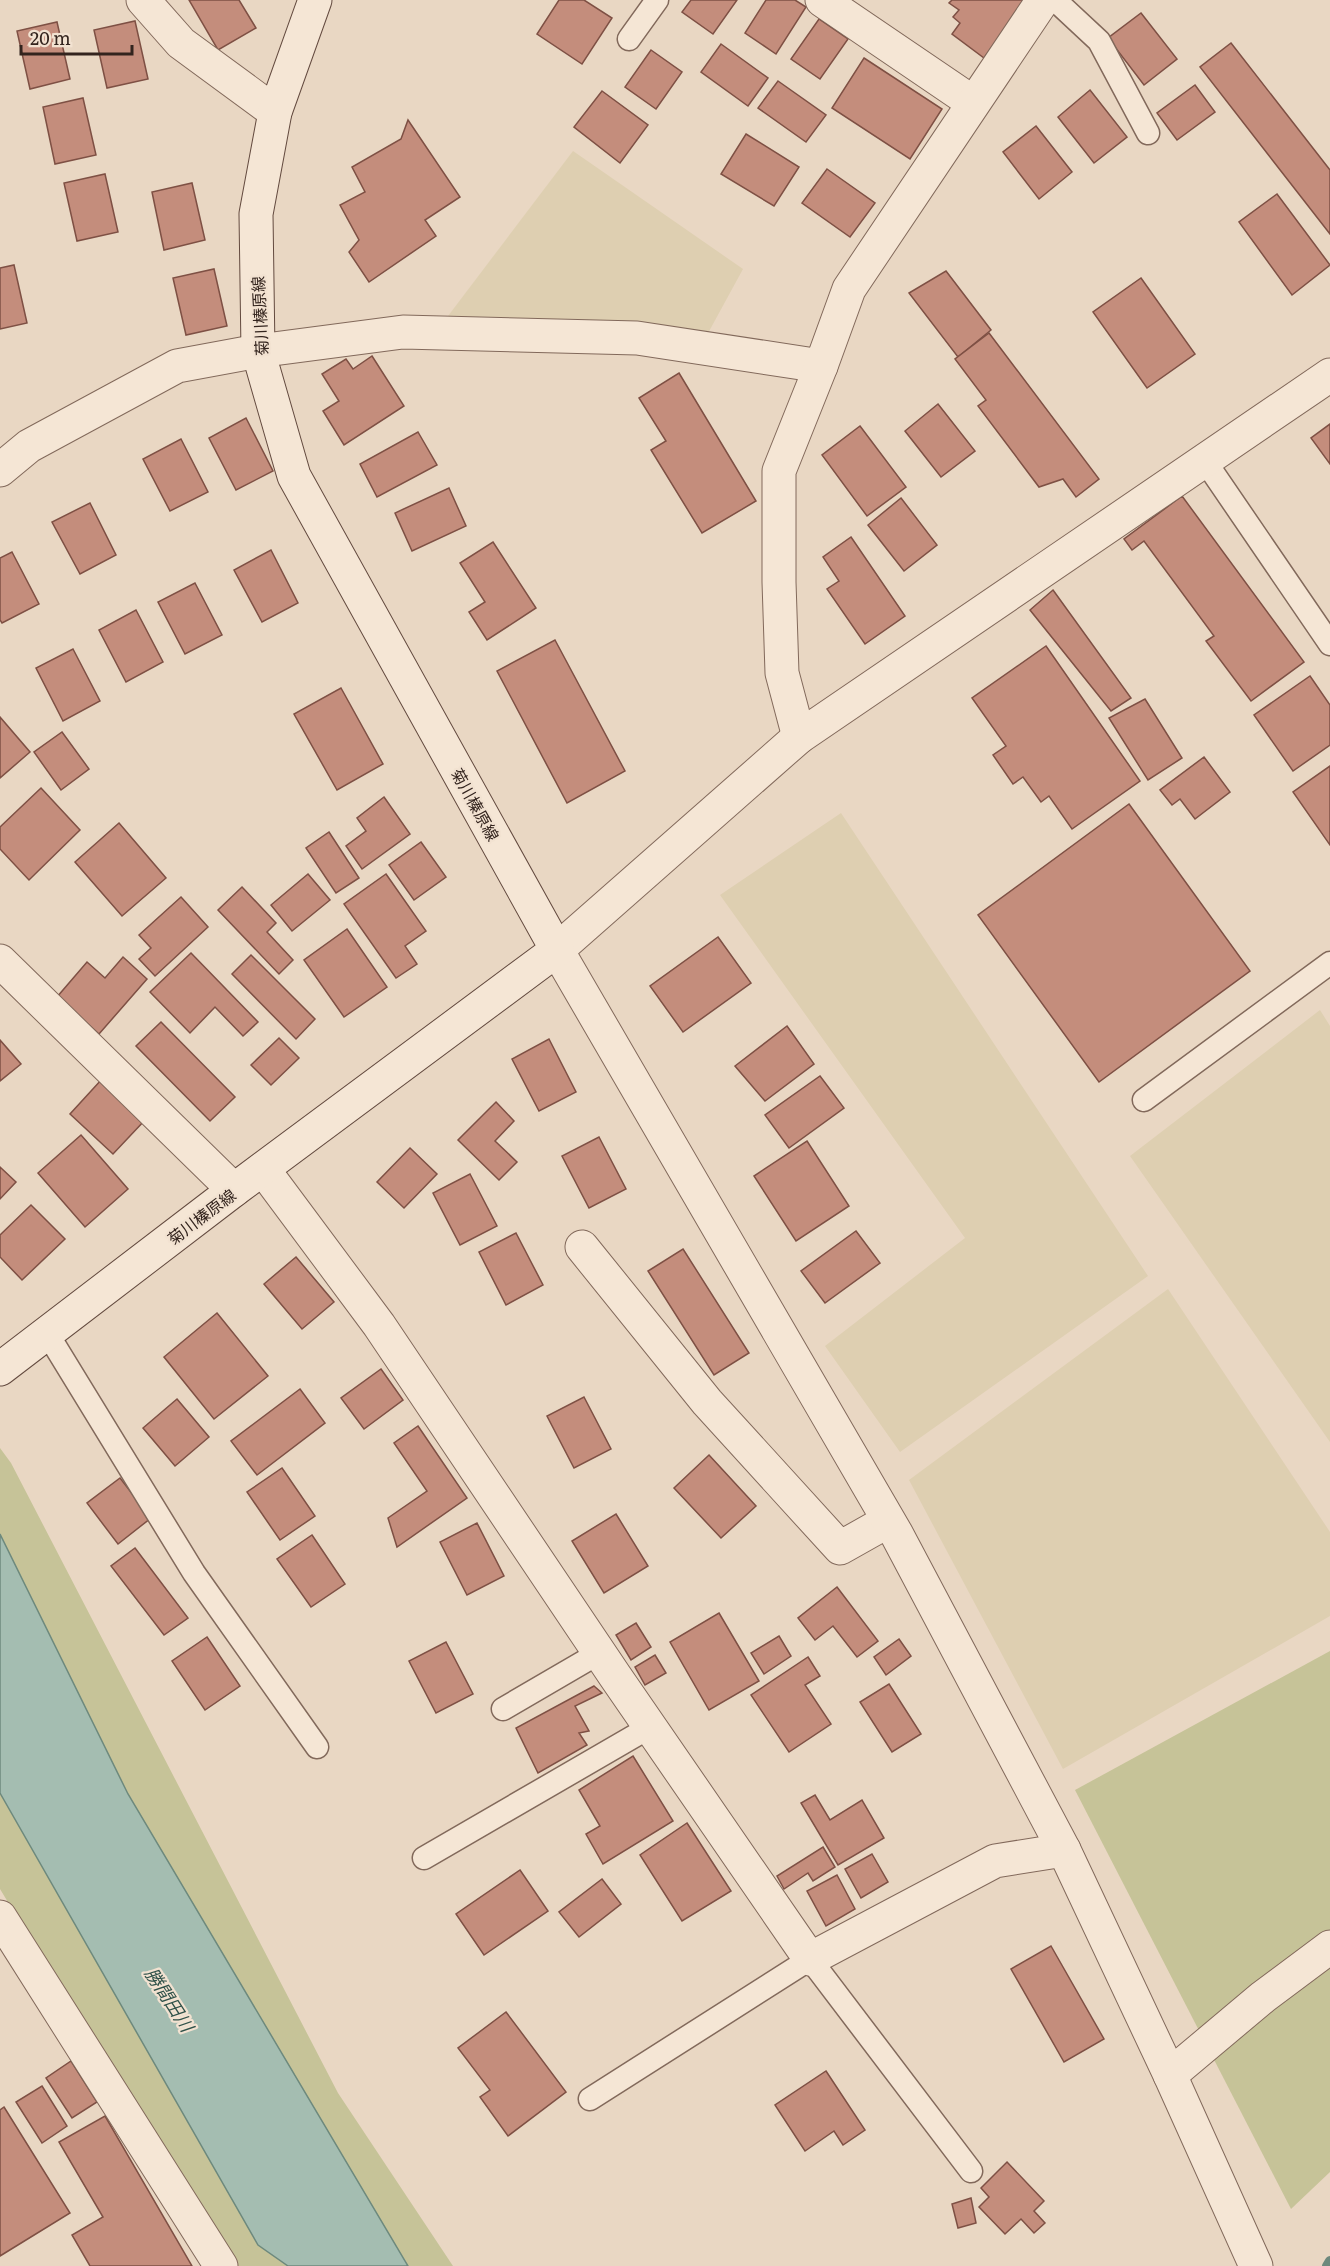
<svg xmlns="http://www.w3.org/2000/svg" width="1330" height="2266" font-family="Literata,'Noto Sans JP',serif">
<rect width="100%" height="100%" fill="#e9d7c3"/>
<!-- farmland -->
<g fill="#decfb1">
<polygon points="573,151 743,269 707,335 445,320"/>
<polygon points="841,813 1148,1276 900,1452 825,1346 965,1238 720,895"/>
<polygon points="1320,1010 1330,1026 1330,1442 1130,1156"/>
<polygon points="1168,1289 1330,1532 1330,1616 1063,1769 909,1480"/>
</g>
<!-- green -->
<g fill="#c6c398">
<polygon points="0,1448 11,1463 338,2093 453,2266 228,2266 0,1889"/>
<polygon points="1330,1651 1330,2172 1291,2209 1075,1790"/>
</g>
<!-- water -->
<polygon fill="#a4bdb1" stroke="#6d897d" stroke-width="1.5" points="0,1534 128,1794 408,2266 288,2266 258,2245 0,1793"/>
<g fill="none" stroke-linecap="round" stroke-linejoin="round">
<!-- stream -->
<polyline stroke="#6d897d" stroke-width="10" points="1327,2266 1330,2261"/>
</g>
<!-- building -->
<g fill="#c48d7c" stroke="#7e5044" stroke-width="1.5">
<polygon points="189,0 239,0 256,28 218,50"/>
<polygon points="559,0 584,0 612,18 582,64 537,34"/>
<polygon points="691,0 737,0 713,34 682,12"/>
<polygon points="766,0 795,0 806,7 776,54 745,33"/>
<polygon points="952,0 1027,0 984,58 952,34 960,23 953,17 959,10 949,3"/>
<polygon points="1141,13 1177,59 1144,85 1108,38"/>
<polygon points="819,19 848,39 820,79 791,59"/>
<polygon points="135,21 148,79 107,88 94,30"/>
<polygon points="57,22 70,79 30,89 17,31"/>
<polygon points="1231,43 1330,170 1330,234 1200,67"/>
<polygon points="721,44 768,78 748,106 701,72"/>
<polygon points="651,50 682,72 656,109 625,87"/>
<polygon points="864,58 942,109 910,159 832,108"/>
<polygon points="778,81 826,115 806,142 758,108"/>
<polygon points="1195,85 1215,112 1177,140 1157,113"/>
<polygon points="1090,90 1127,137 1094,163 1058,117"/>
<polygon points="602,91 648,125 620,163 574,127"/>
<polygon points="83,98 96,155 55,164 43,107"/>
<polygon points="408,120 460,197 425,220 436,236 369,282 349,252 359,240 340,205 365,192 352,167 401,139"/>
<polygon points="1036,126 1072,172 1039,199 1003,152"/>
<polygon points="746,134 799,167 774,206 721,174"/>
<polygon points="827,169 875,203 850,237 802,203"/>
<polygon points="105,174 118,232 77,241 64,183"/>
<polygon points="192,183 205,240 164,250 152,192"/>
<polygon points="1277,194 1330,265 1292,295 1239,222"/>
<polygon points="14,265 27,323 0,329 0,268"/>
<polygon points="214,269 227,326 186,335 173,278"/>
<polygon points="946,271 991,330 958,357 909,293"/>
<polygon points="1141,278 1195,354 1147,388 1093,312"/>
<polygon points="989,333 1099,479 1076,497 1063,479 1039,487 978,406 986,400 955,359"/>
<polygon points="372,356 404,406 344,445 323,411 339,401 322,374 346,359 353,369"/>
<polygon points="679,373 756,501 702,533 651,450 666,441 639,398"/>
<polygon points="938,404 975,451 941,477 905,431"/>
<polygon points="246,418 273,471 236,490 209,438"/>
<polygon points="1330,424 1330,464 1311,438"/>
<polygon points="860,426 906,487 867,516 822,455"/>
<polygon points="418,432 437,465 377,497 360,464"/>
<polygon points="181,439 208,492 170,511 143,459"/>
<polygon points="449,488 466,526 412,551 395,513"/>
<polygon points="1182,496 1304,662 1251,701 1206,641 1214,636 1144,541 1132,550 1124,539"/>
<polygon points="901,498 937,545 904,571 868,525"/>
<polygon points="90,503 116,555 80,574 52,522"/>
<polygon points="851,537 905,616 865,644 827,589 839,581 823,557"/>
<polygon points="493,542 536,608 487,640 469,612 485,602 460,563"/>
<polygon points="271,550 298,603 262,622 234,570"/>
<polygon points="12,552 39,604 2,623 0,620 0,558"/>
<polygon points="195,583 222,635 185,654 158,602"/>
<polygon points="1053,590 1131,698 1111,711 1030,610"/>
<polygon points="136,610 163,662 126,682 99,630"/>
<polygon points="555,640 625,771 567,803 497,671"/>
<polygon points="1046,646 1140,781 1072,829 1049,796 1041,802 1023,777 1013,784 993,755 1006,746 972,698"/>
<polygon points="73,649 100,701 63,721 36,668"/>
<polygon points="1310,676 1330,705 1330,745 1293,771 1254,715"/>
<polygon points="341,688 383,764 337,790 294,714"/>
<polygon points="1145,699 1182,758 1148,780 1109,718"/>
<polygon points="0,717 30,752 0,778"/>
<polygon points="62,732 89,769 61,790 34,752"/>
<polygon points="1204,757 1230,792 1195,819 1180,799 1172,805 1160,790"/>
<polygon points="1330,766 1330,845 1293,792"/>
<polygon points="41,788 80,830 29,880 0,849 0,827"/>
<polygon points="384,797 410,834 362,869 346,846 366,831 357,818"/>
<polygon points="1129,804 1250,971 1099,1082 978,915"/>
<polygon points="119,823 166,878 122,916 75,862"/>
<polygon points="329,832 359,878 336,893 306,848"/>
<polygon points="421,842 446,877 414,900 389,865"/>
<polygon points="308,874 330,900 292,931 271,905"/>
<polygon points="386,874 426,931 405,946 417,964 396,978 344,904"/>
<polygon points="242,887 276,923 267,932 293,960 279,974 218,910"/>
<polygon points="181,897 208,927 155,976 139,959 151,948 139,935"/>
<polygon points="347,929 387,987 344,1017 304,960"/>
<polygon points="718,937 751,983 683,1032 650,986"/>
<polygon points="191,953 258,1022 243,1036 215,1007 190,1033 150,992"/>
<polygon points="251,955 315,1019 296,1039 232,974"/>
<polygon points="123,957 147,979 99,1034 57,997 87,962 105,978"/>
<polygon points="161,1022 235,1097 210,1121 136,1046"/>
<polygon points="787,1026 814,1064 765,1101 735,1066"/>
<polygon points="279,1038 299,1058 271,1085 251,1065"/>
<polygon points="549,1039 576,1092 539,1111 512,1059"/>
<polygon points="0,1040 21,1064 0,1081"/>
<polygon points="820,1076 844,1108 789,1148 765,1115"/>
<polygon points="102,1079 145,1120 113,1154 70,1114"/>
<polygon points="496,1102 514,1121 495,1141 517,1162 499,1180 458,1140"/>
<polygon points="81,1135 128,1189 85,1227 38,1173"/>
<polygon points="599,1137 626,1189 589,1208 562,1156"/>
<polygon points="807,1141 849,1206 796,1241 754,1176"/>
<polygon points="410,1148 437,1174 404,1208 377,1182"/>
<polygon points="0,1167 16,1182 0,1199"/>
<polygon points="470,1174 497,1226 460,1245 433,1193"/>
<polygon points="31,1205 65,1239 22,1280 0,1257 0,1235"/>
<polygon points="856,1231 880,1263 825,1303 801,1271"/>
<polygon points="516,1233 543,1285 506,1305 479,1252"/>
<polygon points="683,1249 749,1353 714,1375 648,1271"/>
<polygon points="296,1257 334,1302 302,1329 264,1284"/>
<polygon points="217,1313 268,1376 214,1419 164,1357"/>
<polygon points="381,1369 403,1400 364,1429 341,1398"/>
<polygon points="300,1389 325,1423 257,1475 231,1441"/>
<polygon points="584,1397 611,1449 574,1468 547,1416"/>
<polygon points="177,1399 209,1437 175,1466 143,1428"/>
<polygon points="418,1426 467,1498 397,1547 388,1518 427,1491 394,1443"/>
<polygon points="709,1455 756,1506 721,1538 674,1488"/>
<polygon points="282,1468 315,1516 280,1540 247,1492"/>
<polygon points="120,1478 151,1518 118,1544 87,1503"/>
<polygon points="616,1514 648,1566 604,1593 572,1541"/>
<polygon points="477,1523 504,1576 467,1595 440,1542"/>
<polygon points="312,1535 345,1584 311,1607 277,1559"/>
<polygon points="135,1548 188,1618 164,1635 111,1566"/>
<polygon points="837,1587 878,1641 857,1657 833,1626 815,1640 798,1618"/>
<polygon points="719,1613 759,1681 709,1710 670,1642"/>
<polygon points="636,1623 651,1647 631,1660 616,1635"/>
<polygon points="779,1636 791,1656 764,1674 751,1653"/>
<polygon points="207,1637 240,1686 205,1710 172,1661"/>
<polygon points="899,1639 911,1656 886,1675 874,1657"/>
<polygon points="446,1642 473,1694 436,1713 409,1661"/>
<polygon points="655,1655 666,1673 645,1685 635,1667"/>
<polygon points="808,1657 820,1676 805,1685 831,1724 789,1752 751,1695"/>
<polygon points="889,1684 921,1734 892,1752 860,1702"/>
<polygon points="594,1686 602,1693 575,1706 589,1731 579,1733 587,1745 538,1773 516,1728"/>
<polygon points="633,1756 673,1821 603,1864 586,1834 600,1826 579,1790"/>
<polygon points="815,1795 830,1820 862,1800 884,1838 838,1865 801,1803"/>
<polygon points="687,1823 731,1891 682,1921 640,1855"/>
<polygon points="823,1847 835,1867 813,1881 808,1873 784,1889 777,1876"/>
<polygon points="872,1854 888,1882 861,1898 845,1869"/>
<polygon points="520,1870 548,1911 484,1955 456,1914"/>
<polygon points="837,1875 855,1909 826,1926 807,1891"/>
<polygon points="602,1879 621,1904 579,1937 559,1912"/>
<polygon points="1051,1946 1104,2039 1064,2062 1011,1969"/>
<polygon points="506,2012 566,2092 508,2136 480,2097 490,2090 458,2048"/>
<polygon points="71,2061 97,2102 72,2118 46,2078"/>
<polygon points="826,2071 865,2130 843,2145 834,2131 805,2151 775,2105"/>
<polygon points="42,2086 67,2126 42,2143 16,2102"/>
<polygon points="4,2107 70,2213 0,2256 0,2110"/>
<polygon points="105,2116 192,2266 90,2266 72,2235 103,2217 59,2142"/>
<polygon points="1007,2162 1044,2201 1034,2211 1045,2223 1034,2233 1021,2219 1005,2234 979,2207 989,2197 981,2188"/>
<polygon points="971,2198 976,2223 958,2228 952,2204"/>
</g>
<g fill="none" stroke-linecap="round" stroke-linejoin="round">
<!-- service casing -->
<g stroke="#82695b" stroke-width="25">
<g id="service">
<polyline points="1055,0 1099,41 1148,133"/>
<polyline points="629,39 657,0"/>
<polyline points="1205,461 1330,644"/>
<polyline points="1144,1100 1330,963"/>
<polyline points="47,1333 194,1573 317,1747"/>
<polyline points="503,1709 599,1653"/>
<polyline points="424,1858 650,1727"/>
<polyline points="590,2099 810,1959 971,2171"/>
</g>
</g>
<!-- minor casing -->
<g stroke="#82695b" stroke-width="35">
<g id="minor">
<polyline points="143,0 181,43 275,112"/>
<polyline points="822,0 972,102"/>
<polyline points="0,470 29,446 177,366 258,351 403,332 637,338 821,366"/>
<polyline points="799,737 782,673 779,582 779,471 821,366 849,289 1043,0"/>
<polyline points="0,961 234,1190"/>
<polyline points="263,1169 379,1325 615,1676 810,1959 995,1861 1064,1850"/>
<polyline points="582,1247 707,1402 840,1548 888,1521"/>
<polyline points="0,1917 221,2266"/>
<polyline points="1170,2075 1263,1997 1330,1947"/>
</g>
</g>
<!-- tertiary casing -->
<g stroke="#82695b" stroke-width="35">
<polyline id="tertiary" points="1256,2266 1170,2075 1064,1850 896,1533 557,950 799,737 1330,375"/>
</g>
<!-- secondary casing -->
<g stroke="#634a3f" stroke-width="35">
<polyline id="secondary" points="0,1369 234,1190 557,950 294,476 258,351 256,214 275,112 315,0"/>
</g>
<!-- service -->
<use href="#service" stroke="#f5e6d5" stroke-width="22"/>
<!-- minor -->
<use href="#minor" stroke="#f5e6d5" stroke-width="33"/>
<!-- tertiary -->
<use href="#tertiary" stroke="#f5e6d5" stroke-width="33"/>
<!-- secondary -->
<use href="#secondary" stroke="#f5e6d5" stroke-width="33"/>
</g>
<g text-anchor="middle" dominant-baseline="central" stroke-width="4.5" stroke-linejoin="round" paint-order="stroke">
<!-- street labels -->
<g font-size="16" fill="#33241e" stroke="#f2e2d1">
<text transform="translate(259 316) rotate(-93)">菊川榛原線</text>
<text transform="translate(476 804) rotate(61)">菊川榛原線</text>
<text transform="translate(201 1216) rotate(-37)">菊川榛原線</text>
</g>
<!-- water labels -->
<g font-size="18" font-style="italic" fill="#2f5149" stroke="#f2e2d1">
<text transform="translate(170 1999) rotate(57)">勝間田川</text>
</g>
</g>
<!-- scale -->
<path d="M21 45v9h111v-9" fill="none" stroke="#33241e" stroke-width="3"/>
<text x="30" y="45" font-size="18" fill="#33241e" stroke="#f2e2d1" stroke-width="4.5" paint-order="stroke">20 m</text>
</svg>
